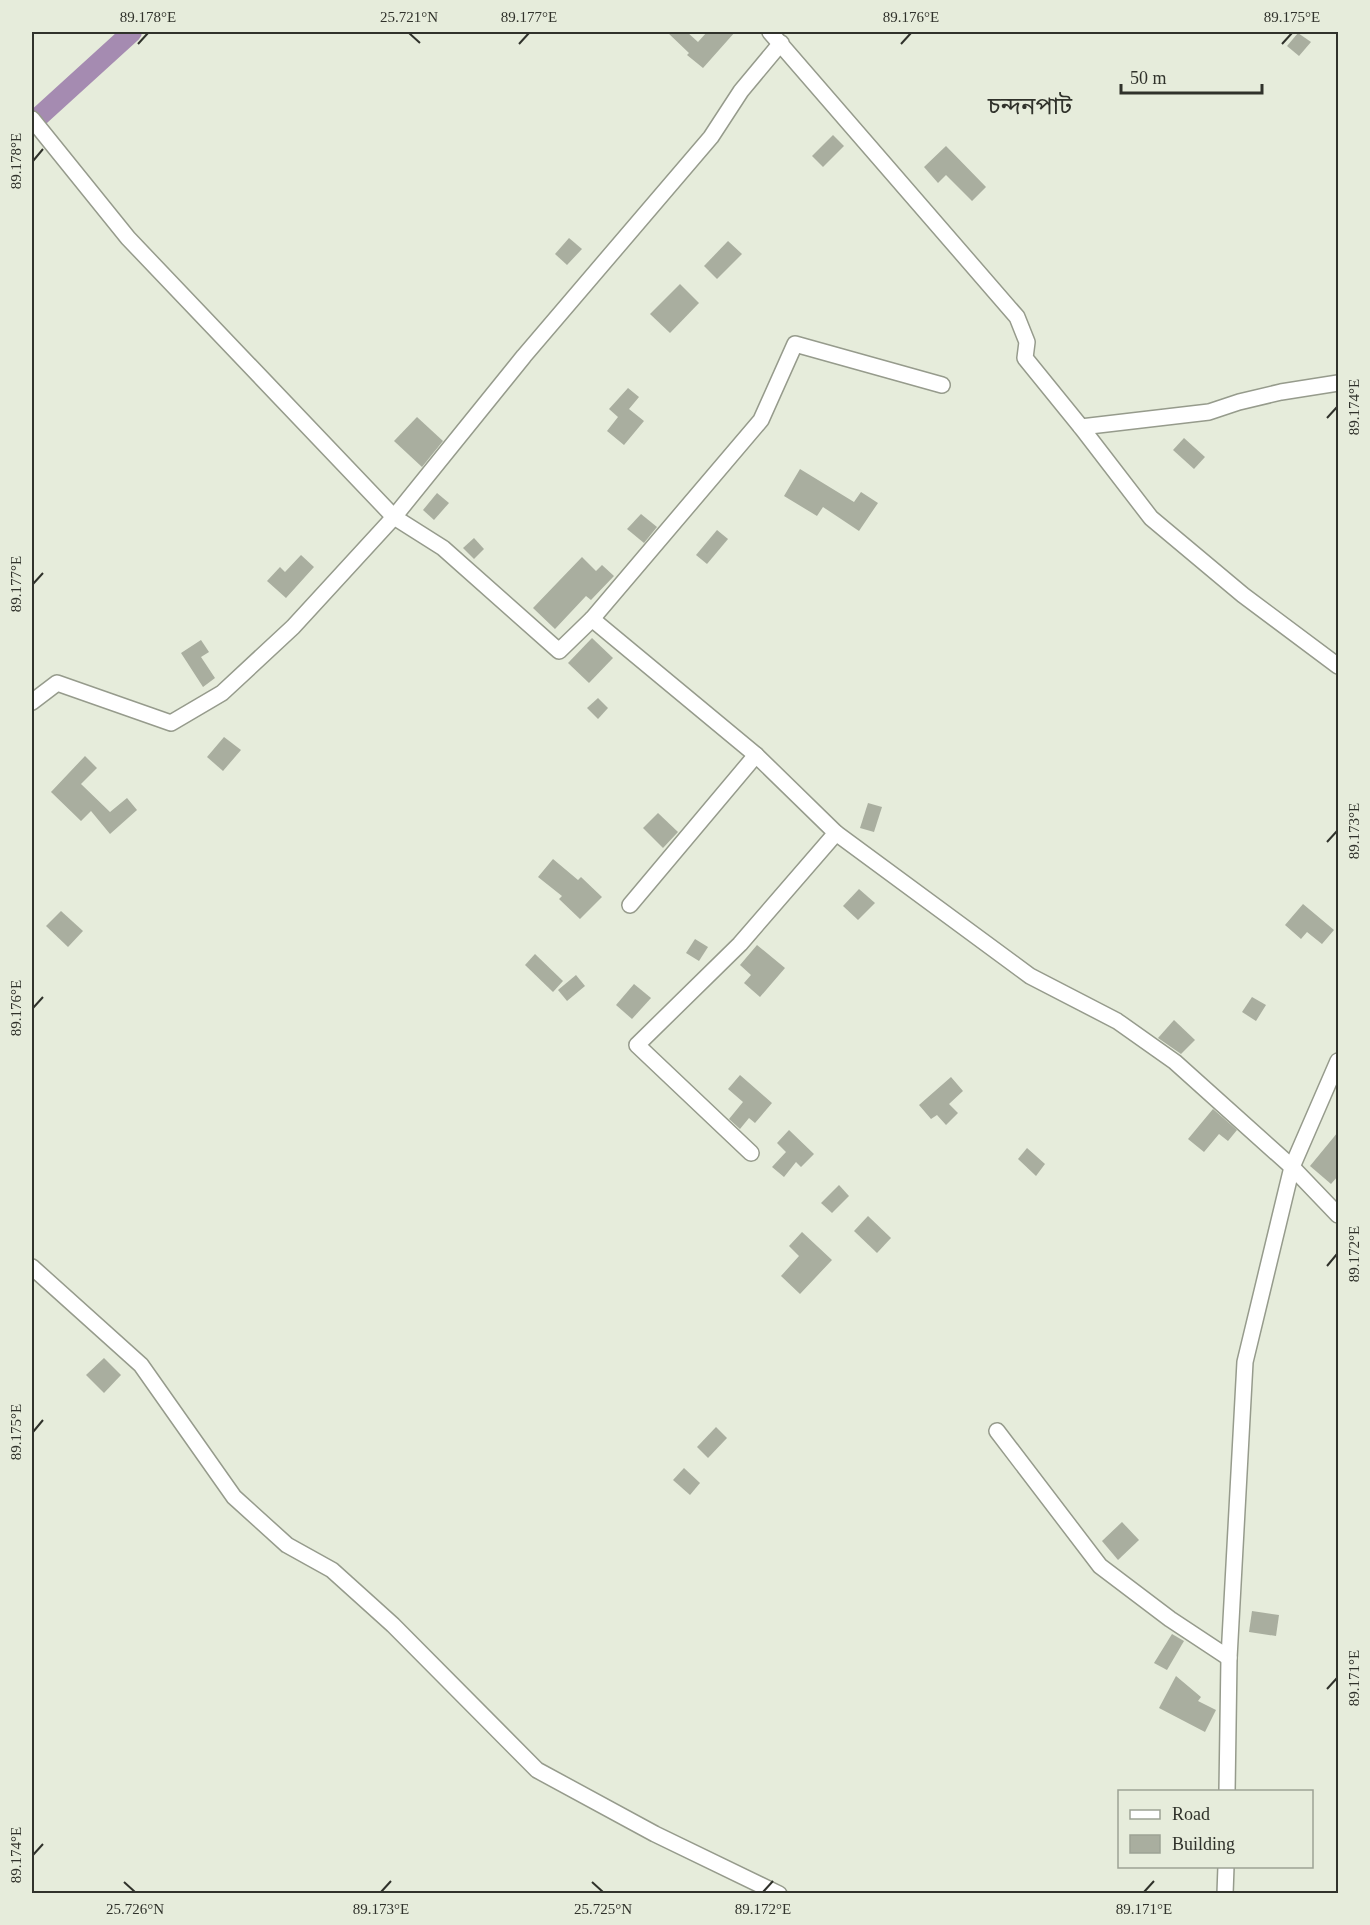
<svg xmlns="http://www.w3.org/2000/svg" width="1370" height="1925" font-family="'Times New Roman','Noto Sans Bengali',serif">
<rect width="100%" height="100%" fill="#e6ecdb"/>
<g fill="none" stroke-linecap="round" stroke-linejoin="round">
<!-- canal -->
<polyline stroke="#a58bb1" stroke-width="20" points="32,123 132,32"/>
</g>
<!-- building -->
<g fill="#a9ae9f">
<polygon points="667,32 687,32 698,42 707,32 735,32 703,68 687,55 689,53"/>
<polygon points="1298,33 1311,42 1299,56 1287,46"/>
<polygon points="833,135 844,146 823,167 812,156"/>
<polygon points="946,146 986,187 972,201 946,175 938,183 924,167"/>
<polygon points="569,238 582,249 567,265 555,254"/>
<polygon points="728,241 742,254 717,279 704,266"/>
<polygon points="680,284 699,303 670,333 650,314"/>
<polygon points="628,388 639,397 629,409 644,421 624,445 607,431 618,417 609,409"/>
<polygon points="417,417 443,441 422,467 394,441"/>
<polygon points="1184,438 1205,457 1194,469 1173,450"/>
<polygon points="800,469 854,502 861,492 878,503 859,531 823,507 817,516 784,496"/>
<polygon points="437,493 449,503 434,520 423,510"/>
<polygon points="641,514 657,527 644,543 627,529"/>
<polygon points="717,530 728,539 707,564 696,555"/>
<polygon points="474,538 484,549 474,559 463,548"/>
<polygon points="301,555 314,567 286,598 267,581 280,567 285,572"/>
<polygon points="582,557 596,571 602,565 614,576 591,600 586,596 555,629 533,608"/>
<polygon points="592,638 613,658 589,683 568,663"/>
<polygon points="201,640 209,652 201,657 215,678 203,687 181,653"/>
<polygon points="598,698 608,708 598,719 587,708"/>
<polygon points="224,737 241,750 223,771 207,757"/>
<polygon points="85,756 97,768 81,784 110,812 127,798 137,810 110,834 91,811 81,821 51,792"/>
<polygon points="868,803 882,807 874,832 860,828"/>
<polygon points="658,813 678,832 663,848 643,828"/>
<polygon points="553,859 578,880 581,877 602,897 580,919 559,899 562,896 538,877"/>
<polygon points="859,889 875,903 858,920 843,906"/>
<polygon points="1303,904 1334,930 1322,944 1307,932 1301,939 1285,925"/>
<polygon points="61,911 83,931 68,947 46,926"/>
<polygon points="695,939 708,947 699,961 686,953"/>
<polygon points="757,945 785,968 760,997 744,983 751,975 740,965"/>
<polygon points="535,954 563,981 553,992 525,965"/>
<polygon points="576,975 585,986 567,1001 558,990"/>
<polygon points="634,984 651,998 632,1019 616,1005"/>
<polygon points="1252,997 1266,1005 1256,1021 1242,1012"/>
<polygon points="1174,1020 1195,1040 1181,1054 1158,1038"/>
<polygon points="740,1075 772,1103 755,1123 749,1118 740,1129 729,1119 743,1102 728,1089"/>
<polygon points="951,1077 963,1091 949,1104 958,1113 946,1125 937,1115 931,1119 919,1105"/>
<polygon points="1213,1109 1237,1130 1228,1141 1219,1134 1204,1152 1188,1139"/>
<polygon points="789,1130 814,1154 801,1167 796,1162 784,1177 772,1167 786,1152 777,1143"/>
<polygon points="1338,1132 1338,1176 1331,1184 1310,1166"/>
<polygon points="1027,1148 1045,1164 1036,1176 1018,1159"/>
<polygon points="839,1185 849,1196 832,1213 821,1203"/>
<polygon points="868,1216 891,1238 877,1253 854,1231"/>
<polygon points="802,1232 832,1260 800,1294 781,1276 799,1256 789,1246"/>
<polygon points="104,1358 121,1375 104,1393 86,1375"/>
<polygon points="716,1427 727,1438 708,1458 697,1447"/>
<polygon points="684,1468 700,1483 690,1495 673,1480"/>
<polygon points="1122,1522 1139,1540 1118,1560 1102,1541"/>
<polygon points="1252,1611 1279,1615 1276,1636 1249,1632"/>
<polygon points="1172,1634 1184,1641 1167,1670 1154,1663"/>
<polygon points="1176,1676 1201,1697 1198,1701 1216,1710 1205,1732 1159,1708"/>
</g>
<g fill="none" stroke-linecap="round" stroke-linejoin="round">
<!-- street casing -->
<g stroke="#969b8c" stroke-width="18">
<g id="street">
<polyline points="770,32 1017,317 1027,342 1025,358 1081,427 1151,518 1243,595 1338,666"/>
<polyline points="32,119 128,238 394,517 443,548 559,651 592,619 756,755 836,833 1030,976 1117,1021 1175,1062 1292,1167 1338,1215"/>
<polyline points="1081,427 1209,412 1239,402 1281,392 1338,383"/>
<polyline points="592,619 761,420 795,344 942,385"/>
<polyline points="32,702 57,683 171,723 222,693 293,627 394,517 524,356 711,137 741,91 781,43"/>
<polyline points="630,905 756,755"/>
<polyline points="751,1153 637,1045 740,944 836,833"/>
<polyline points="32,1267 141,1365 234,1497 287,1545 332,1570 393,1625 537,1770 655,1834 779,1894"/>
<polyline points="997,1431 1100,1566 1170,1619 1229,1658"/>
<polyline points="1227,1792 1229,1658 1245,1362 1292,1167 1338,1061"/>
<polyline points="1225,1894 1226,1866"/>
</g>
</g>
<!-- street -->
<use href="#street" stroke="#fff" stroke-width="15"/>
</g>
<!-- ticks -->
<path fill="none" stroke="#30322b" stroke-width="2" d="M409,33L420,43M138,44L148,33M519,44L529,33M901,44L911,33M1282,44L1292,33M33,161L43,149M1327,418L1337,407M33,584L43,573M1327,842L1337,831M33,1008L43,997M1327,1266L1337,1254M33,1432L43,1420M1327,1689L1337,1678M33,1855L43,1844M124,1882L135,1892M592,1882L603,1892M381,1892L391,1881M763,1892L773,1881M1144,1892L1154,1881"/>
<g text-anchor="middle" dominant-baseline="central" stroke-width="4.5" stroke-linejoin="round" paint-order="stroke">
<!-- quarter labels -->
<g font-size="24" fill="#30322b" stroke="#e6ecdb">
<text x="1030" y="106">চন্দনপাট</text>
</g>
</g>
<!-- border -->
<rect width="1370" height="1925" fill="none" stroke="#e6ecdb" stroke-width="66"/>
<!-- legend -->
<rect x="1118" y="1790" width="195" height="78" fill="#e6ecdb" stroke="#9da295" stroke-width="1.5"/>
<rect x="1130" y="1810" width="30" height="9" fill="#ffffff" stroke="#9da295" stroke-width="1.5"/>
<text x="1172" y="1820" font-size="18" fill="#30322b">Road</text>
<rect x="1130" y="1835" width="30" height="18" fill="#a9ae9f" stroke="#9da295" stroke-width="1.5"/>
<text x="1172" y="1850" font-size="18" fill="#30322b">Building</text>
<!-- scale -->
<path d="M1121 84v9h141v-9" fill="none" stroke="#30322b" stroke-width="3"/>
<text x="1130" y="84" font-size="18" fill="#30322b" stroke="#e6ecdb" stroke-width="4.5" paint-order="stroke">50 m</text>
<rect x="33" y="33" width="1304" height="1859" fill="none" stroke="#30322b" stroke-width="2"/>
<g font-size="15" text-anchor="middle" fill="#30322b">
<text x="148" y="22">89.178°E</text>
<text x="409" y="22">25.721°N</text>
<text x="529" y="22">89.177°E</text>
<text x="911" y="22">89.176°E</text>
<text x="1292" y="22">89.175°E</text>
<text transform="translate(16 161) rotate(-90)" y="5">89.178°E</text>
<text transform="translate(1354 407) rotate(-90)" y="5">89.174°E</text>
<text transform="translate(16 584) rotate(-90)" y="5">89.177°E</text>
<text transform="translate(1354 831) rotate(-90)" y="5">89.173°E</text>
<text transform="translate(16 1008) rotate(-90)" y="5">89.176°E</text>
<text transform="translate(1354 1254) rotate(-90)" y="5">89.172°E</text>
<text transform="translate(16 1432) rotate(-90)" y="5">89.175°E</text>
<text transform="translate(1354 1678) rotate(-90)" y="5">89.171°E</text>
<text transform="translate(16 1855) rotate(-90)" y="5">89.174°E</text>
<text x="135" y="1914">25.726°N</text>
<text x="381" y="1914">89.173°E</text>
<text x="603" y="1914">25.725°N</text>
<text x="763" y="1914">89.172°E</text>
<text x="1144" y="1914">89.171°E</text>
</g>
</svg>
